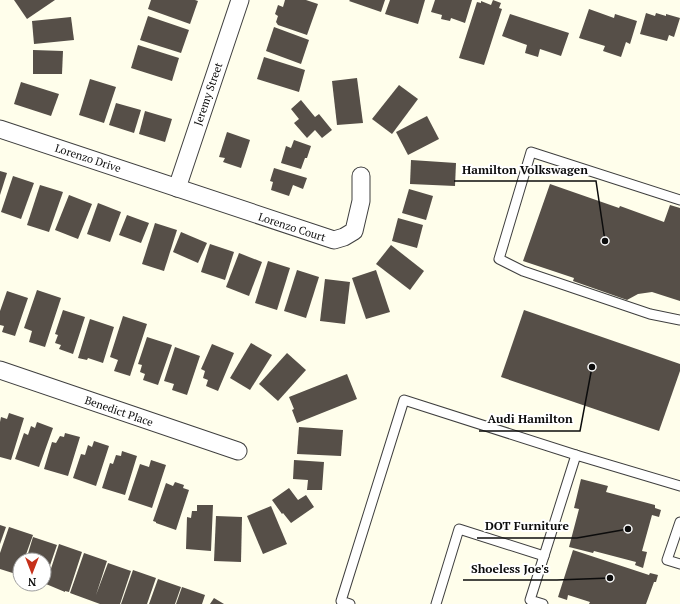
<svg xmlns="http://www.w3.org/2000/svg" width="680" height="604" font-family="'PT Serif',serif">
<rect width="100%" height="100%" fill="#fffeeb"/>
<!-- building -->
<g fill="#564f48">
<polygon points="14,0 55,0 27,19"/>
<polygon points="151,0 195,0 198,1 190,24 148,9"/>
<polygon points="285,0 306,0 318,4 307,35 278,25 276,22 278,16 275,14 278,5 283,7"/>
<polygon points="350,0 385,0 381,12 349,1"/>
<polygon points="390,0 425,0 418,24 385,14"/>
<polygon points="435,0 472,0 465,23 451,18 450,21 441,19 442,15 431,12"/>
<polygon points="493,0 501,3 499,8 502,9 484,65 459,58 477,2 481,3 481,1 491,5"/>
<polygon points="589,9 614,18 615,14 637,21 630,44 626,42 621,57 603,51 605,46 579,38"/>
<polygon points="646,13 655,16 656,13 666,16 666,14 680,18 674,37 669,35 667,41 640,34"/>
<polygon points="510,14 569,33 561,56 540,49 538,57 525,53 527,45 502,36"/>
<polygon points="148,16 189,30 181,53 140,40"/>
<polygon points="71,17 74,40 34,44 32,21"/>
<polygon points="274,27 309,40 301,64 266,51"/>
<polygon points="138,45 179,58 172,81 131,68"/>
<polygon points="33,50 63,51 62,74 33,74"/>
<polygon points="264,57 305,70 299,92 257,79"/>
<polygon points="357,78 363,123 337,125 332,81"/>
<polygon points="90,79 116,87 104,123 79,115"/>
<polygon points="21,82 59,94 51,116 14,104"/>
<polygon points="399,85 418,99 392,134 372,119"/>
<polygon points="301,100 315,117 319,114 332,130 322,138 315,130 307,138 294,123 299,119 291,109"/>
<polygon points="116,103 141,110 134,133 109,125"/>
<polygon points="145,111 172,119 165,142 139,134"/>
<polygon points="427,116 439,139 408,155 396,132"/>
<polygon points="227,132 250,140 241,168 223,162 225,158 219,157"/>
<polygon points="294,140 311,146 307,158 305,158 301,169 281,163 286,146 291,148"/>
<polygon points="411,160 456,163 455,186 410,184"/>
<polygon points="274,168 307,178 303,189 293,185 289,196 271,190 273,182 270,181"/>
<polygon points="0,171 7,173 0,195"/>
<polygon points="13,176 34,183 21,219 1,212"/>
<polygon points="550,184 619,208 620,206 664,222 670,205 680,208 680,301 652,292 638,294 627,300 573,281 574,278 523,261"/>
<polygon points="40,185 63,192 49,232 27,225"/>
<polygon points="409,189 433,196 426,220 402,213"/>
<polygon points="69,195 92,204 78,239 55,230"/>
<polygon points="98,203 121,212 110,242 87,234"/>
<polygon points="127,215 149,223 141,243 119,235"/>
<polygon points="398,218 423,225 417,248 392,241"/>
<polygon points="155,223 177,230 164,271 142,264"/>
<polygon points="181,232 207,243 198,263 173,252"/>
<polygon points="210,244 234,252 225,280 201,272"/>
<polygon points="391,245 424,271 410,290 376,264"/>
<polygon points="239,253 262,262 249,296 226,287"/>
<polygon points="268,261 290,268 277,310 255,303"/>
<polygon points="297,270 319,277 306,318 284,311"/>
<polygon points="376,270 390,312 366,319 352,278"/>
<polygon points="325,279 350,282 345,324 320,321"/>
<polygon points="37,290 61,298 45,347 29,342 32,331 24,328"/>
<polygon points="7,291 28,298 15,336 2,332 4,326 0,325 0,311"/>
<polygon points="63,310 85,317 73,354 59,349 61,345 55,343 58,335 55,334"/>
<polygon points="524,310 680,364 680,371 659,431 501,377"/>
<polygon points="123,316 147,324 130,376 114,371 118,360 110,357"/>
<polygon points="90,319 114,327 103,363 88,358 87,360 78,358"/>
<polygon points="147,337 172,345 158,385 143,380 145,374 140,372 142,365 138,364"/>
<polygon points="251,343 272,355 250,390 230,378"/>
<polygon points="212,344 234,353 218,391 206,386 208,380 203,378 205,371 201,369"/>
<polygon points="175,347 200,356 187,395 172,390 174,384 164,381"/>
<polygon points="287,353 306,370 278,401 259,384"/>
<polygon points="347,374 357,399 297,423 292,410 294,409 289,397"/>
<polygon points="9,413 24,418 11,460 0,457 0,422 1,417 7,419"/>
<polygon points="37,422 53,428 39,467 15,459 24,433 28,435 31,426 35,428"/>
<polygon points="299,427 343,430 341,456 297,454"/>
<polygon points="65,433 80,437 68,476 44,469 52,442 56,443 60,436 64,437"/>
<polygon points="94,441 109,446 96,486 73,478 81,454 85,455 88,445 92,447"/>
<polygon points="122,451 137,456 125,495 102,488 110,463 113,464 116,455 121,456"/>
<polygon points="151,460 166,465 152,508 128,500 140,464 149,467"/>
<polygon points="294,460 324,462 322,490 307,490 308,480 293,479"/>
<polygon points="581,479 608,486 606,492 655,505 655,508 661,510 659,517 652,515 642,551 647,552 643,568 635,565 636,562 594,551 593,553 569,547 579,509 574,508"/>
<polygon points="175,482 184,485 183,488 189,490 176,530 156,523 156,522 153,521 166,483 173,486"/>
<polygon points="289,488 298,500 306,495 314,507 291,523 283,513 282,514 272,500"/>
<polygon points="197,505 213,505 211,551 186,549 187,517 191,518 192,511 197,511"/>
<polygon points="271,506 287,544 263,554 247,516"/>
<polygon points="216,516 242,517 241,562 214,561"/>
<polygon points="0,525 6,527 0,544"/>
<polygon points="9,527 33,535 24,560 20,560 19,575 0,569 0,553"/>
<polygon points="33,537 57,545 44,583 44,560 26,560"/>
<polygon points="59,544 82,552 69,592 65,591 65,592 46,584"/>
<polygon points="573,550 649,575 650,573 658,575 656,582 654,582 646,604 589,604 590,602 568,595 567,600 558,597"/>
<polygon points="84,553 107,561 96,595 108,563 131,571 120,604 100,604 70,593"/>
<polygon points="133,570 156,578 147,604 121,604"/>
<polygon points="158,579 181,587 175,604 149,604"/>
<polygon points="182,587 205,595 202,604 176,604"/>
<polygon points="214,598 224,604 210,604"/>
</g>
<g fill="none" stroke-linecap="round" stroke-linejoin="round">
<!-- lane casing -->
<g stroke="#3f3f3f" stroke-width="11">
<g id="lane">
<polyline points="680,200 531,152 499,259 523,271 650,314 680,320"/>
<polyline points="680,522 667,560 680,564"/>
<polyline points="350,604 341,601 404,400 576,455"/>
<polyline points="436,604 459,529 544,556"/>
<polyline points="543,604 530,600 576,455 680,486"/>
</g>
</g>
<!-- street casing -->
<g stroke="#3f3f3f" stroke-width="19">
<g id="street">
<polyline points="0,129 334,240 344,237 354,231 361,201 361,176"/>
<polyline points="177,188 240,0"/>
<polyline points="0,370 238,451"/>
</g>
</g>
<!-- lane -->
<use href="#lane" stroke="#fff" stroke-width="9"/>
<!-- street -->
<use href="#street" stroke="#fff" stroke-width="17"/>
</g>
<g text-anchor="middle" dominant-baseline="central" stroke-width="4" stroke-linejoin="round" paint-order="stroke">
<!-- street labels -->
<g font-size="11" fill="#0c0c0c" stroke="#fff">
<text transform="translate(208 94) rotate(-71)">Jeremy Street</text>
<text transform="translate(88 158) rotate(18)">Lorenzo Drive</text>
<text transform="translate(292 227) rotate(18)">Lorenzo Court</text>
<text transform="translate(119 411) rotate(19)">Benedict Place</text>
</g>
</g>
<!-- callouts -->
<path fill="none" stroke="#0c0c0c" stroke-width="1.5" d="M605 241L596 181H454M592 367L580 431H479M628 529L577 538H477M610 578L557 580H463"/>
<g fill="#0c0c0c" stroke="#fff" stroke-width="1.5">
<circle cx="605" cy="241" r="4"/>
<circle cx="592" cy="367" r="4"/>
<circle cx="628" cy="529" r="4"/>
<circle cx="610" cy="578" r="4"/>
</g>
<g font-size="12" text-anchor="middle" font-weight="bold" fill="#0c0c0c" stroke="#fff" stroke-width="4" stroke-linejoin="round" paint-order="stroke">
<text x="525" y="174">Hamilton Volkswagen</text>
<text x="530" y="423">Audi Hamilton</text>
<text x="527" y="530">DOT Furniture</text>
<text x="510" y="573">Shoeless Joe's</text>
</g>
<!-- north arrow -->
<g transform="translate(32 572) rotate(180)"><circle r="19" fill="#ffffff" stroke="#9e9e9e"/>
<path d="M0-3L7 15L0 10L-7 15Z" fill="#c6301a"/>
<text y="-6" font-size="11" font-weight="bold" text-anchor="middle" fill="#0c0c0c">N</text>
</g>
</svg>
